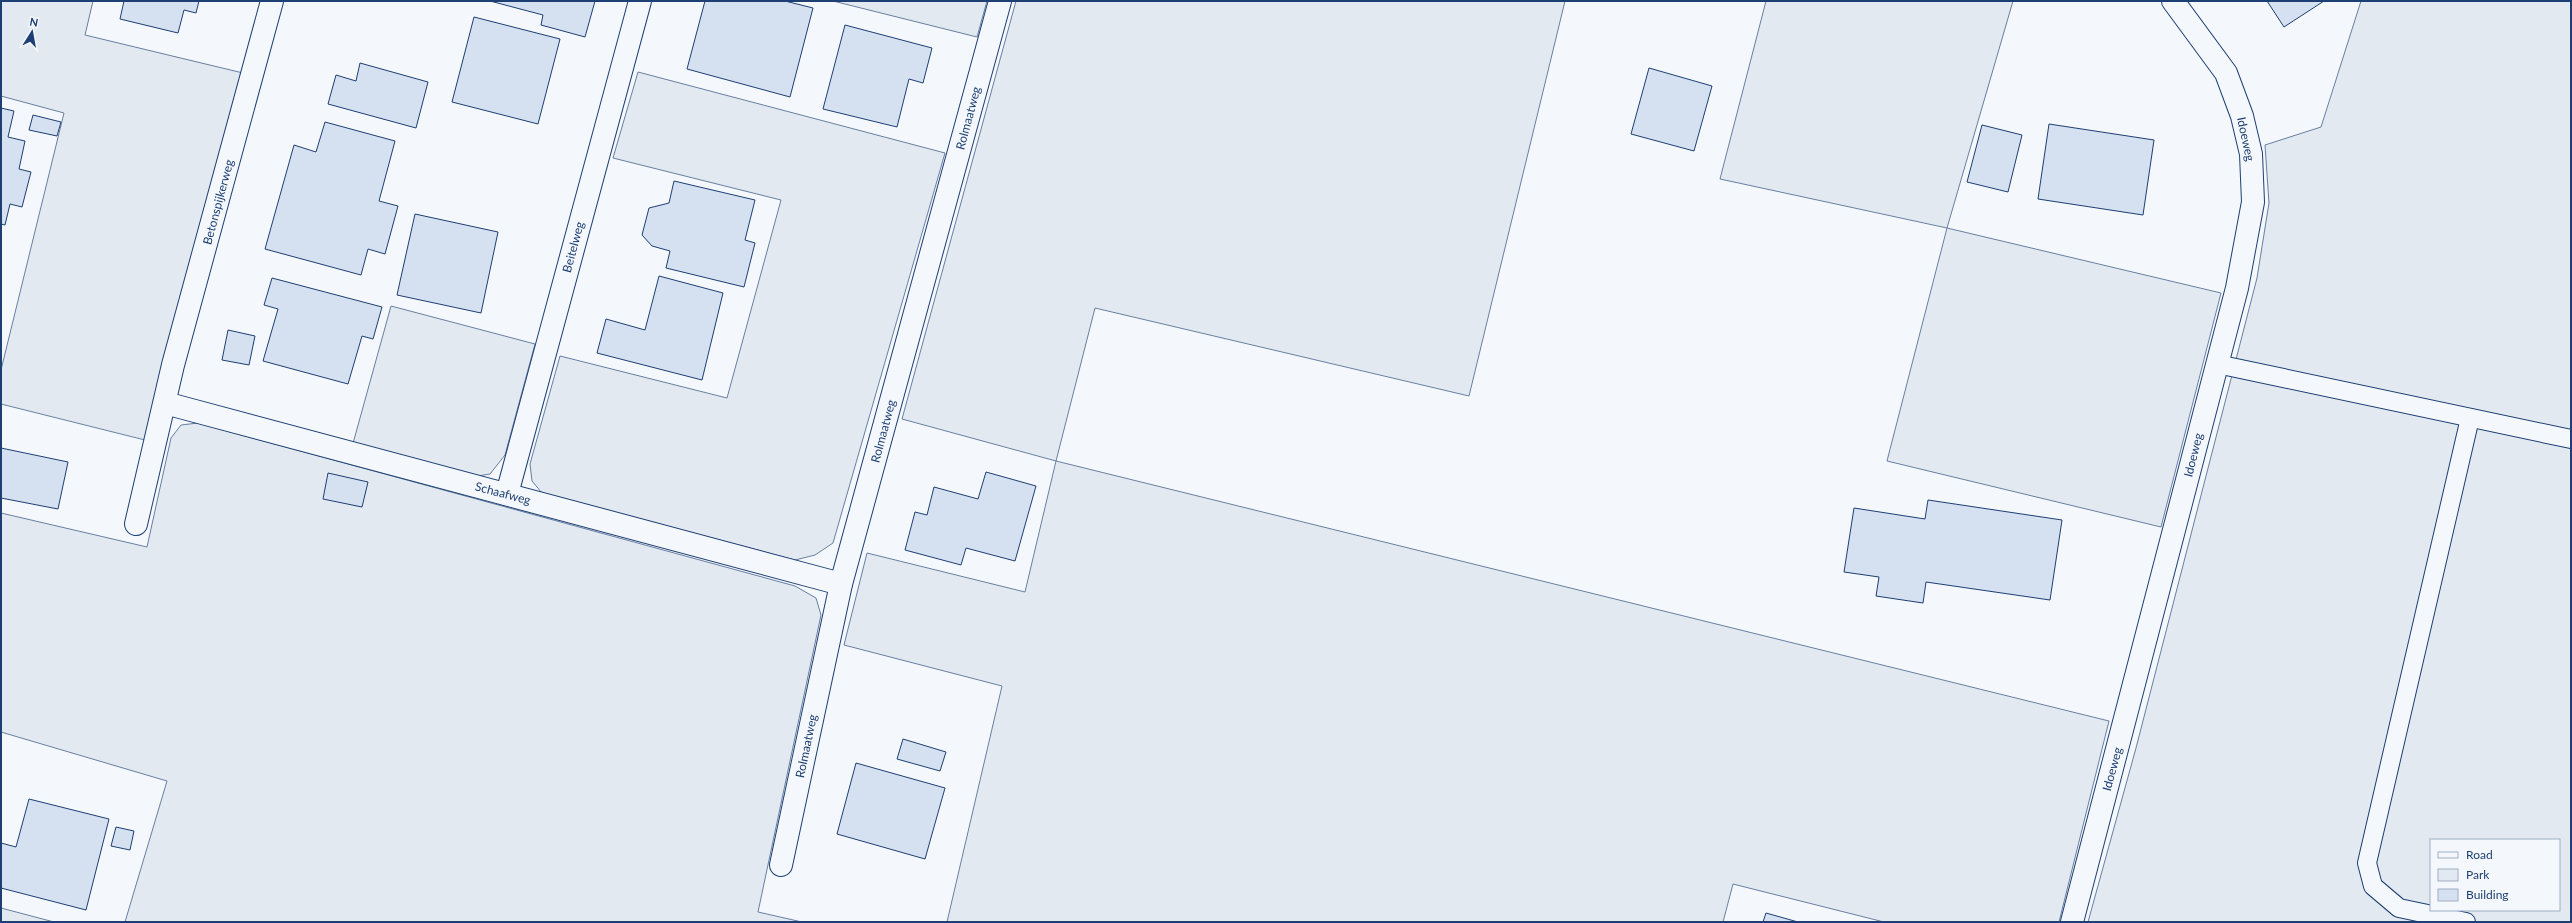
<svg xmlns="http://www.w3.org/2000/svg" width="2572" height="923" font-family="Lato,sans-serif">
<rect width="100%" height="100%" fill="#f4f7fb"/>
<!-- green -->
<g fill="#e3e9f0" stroke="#687fa3" fill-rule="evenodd">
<polygon points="1,1 93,1 85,35 243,73 145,440 1,404 1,370 64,113 1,96"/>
<polygon points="833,1 987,1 977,37"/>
<polygon points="1016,1 1565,1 1469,396 1095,308 1056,461 2109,721 2059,922 1884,922 1733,884 1723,922 947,922 1002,686 844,645 867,553 1025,592 1056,461 902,419"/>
<polygon points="1766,1 2013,1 1947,228 2221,293 2161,527 1887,461 1947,228 1720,179"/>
<path d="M2361,1H2571V922H2088L2136,748L2257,278L2269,203L2265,145L2321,127ZM2431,840H2559V910H2431Z"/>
<polygon points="638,72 945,153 833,543 815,555 795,560 542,493 532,481 530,464 560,356 727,398 781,200 613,158"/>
<polygon points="391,306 535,344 505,455 490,474 471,477 352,447"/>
<polygon points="198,423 795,586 816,598 821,615 758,912 802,922 125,922 167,781 1,732 1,513 147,547 171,438 181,425"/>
<polygon points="1,908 54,922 1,922"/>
</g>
<!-- building -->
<g fill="#d5e0f0" stroke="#1d3f73">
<polygon points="124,1 199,1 196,13 184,10 178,33 120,19"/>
<polygon points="490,1 595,1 585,37 541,25 543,15"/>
<polygon points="705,1 785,1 813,8 790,97 687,69"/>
<polygon points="2267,1 2324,1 2284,27"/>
<polygon points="474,17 560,39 538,124 452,102"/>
<polygon points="845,25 932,48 923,83 909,79 897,127 823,109"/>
<polygon points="360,63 428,82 416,128 328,104 336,75 356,81"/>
<polygon points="1649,68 1712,86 1694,151 1631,134"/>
<polygon points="1,108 14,111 8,137 25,141 19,169 31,172 22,207 10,204 5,225 1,224"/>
<polygon points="33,115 61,122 57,136 29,130"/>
<polygon points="325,122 395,141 379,201 398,206 385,254 368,249 361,275 265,249 294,145 316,152"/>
<polygon points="2049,124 2154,140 2143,215 2038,199"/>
<polygon points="1982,125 2022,135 2008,192 1967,182"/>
<polygon points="674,181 755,200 745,240 755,243 744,287 666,268 670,251 652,246 642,235 649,208 669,203"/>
<polygon points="415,214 498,232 481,313 397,295"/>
<polygon points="659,276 723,293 702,380 597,353 606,319 645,330"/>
<polygon points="272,278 382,307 373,339 362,336 348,384 263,361 278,309 264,305"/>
<polygon points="228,330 255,336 249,365 222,360"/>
<polygon points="1,448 68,462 58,509 1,498"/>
<polygon points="986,472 1036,486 1015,561 966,548 961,565 905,550 915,512 927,515 934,487 978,499"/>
<polygon points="328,473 368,482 362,507 323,499"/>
<polygon points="1928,500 2062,520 2050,600 1926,582 1923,603 1876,596 1879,577 1844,572 1854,508 1925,519"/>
<polygon points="903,739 946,752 940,771 897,759"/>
<polygon points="856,763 945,788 925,859 837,834"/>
<polygon points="29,799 109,819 86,910 1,888 1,843 16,847"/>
<polygon points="116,827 134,831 130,850 111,846"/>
<polygon points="1766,913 1798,922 1763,922"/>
</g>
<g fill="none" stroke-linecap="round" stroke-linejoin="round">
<!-- service casing -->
<g stroke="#1d3f73" stroke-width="20">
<g id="service">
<polyline points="2217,364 2571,439"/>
<polyline points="2466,922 2399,908 2373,886 2367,863 2470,418"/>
</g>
</g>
<!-- minor casing -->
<g stroke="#1d3f73" stroke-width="24">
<g id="minor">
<polyline points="165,403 841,584"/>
<polyline points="507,494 640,1"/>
<polyline points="136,524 173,365 272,1"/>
<polyline points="781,865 841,584 1000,1"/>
<polyline points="2072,922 2237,288 2253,202 2251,154 2242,116 2226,73 2173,1"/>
</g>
</g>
<!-- service -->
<use href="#service" stroke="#f4f7fb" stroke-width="18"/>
<!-- minor -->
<use href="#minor" stroke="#f4f7fb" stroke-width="22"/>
</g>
<g text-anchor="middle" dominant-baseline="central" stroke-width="3" stroke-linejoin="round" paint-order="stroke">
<!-- street labels -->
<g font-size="12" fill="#1d3f73" stroke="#f4f7fb">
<text transform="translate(968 118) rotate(-75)">Rolmaatweg</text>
<text transform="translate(2246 139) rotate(78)">Idoeweg</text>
<text transform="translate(218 202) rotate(-75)">Betonspijkerweg</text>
<text transform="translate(573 247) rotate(-75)">Beitelweg</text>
<text transform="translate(883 431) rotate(-75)">Rolmaatweg</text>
<text transform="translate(2193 455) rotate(-76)">Idoeweg</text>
<text transform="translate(503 493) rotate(15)">Schaafweg</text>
<text transform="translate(806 746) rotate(-78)">Rolmaatweg</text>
<text transform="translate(2112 769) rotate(-75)">Idoeweg</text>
</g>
</g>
<!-- border -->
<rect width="2572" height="923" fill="none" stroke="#1d3f73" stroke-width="4"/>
<!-- legend -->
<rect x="2430" y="839" width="130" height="72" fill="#f4f7fb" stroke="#9eadc5"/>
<rect x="2438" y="852" width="20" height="6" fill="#f4f7fb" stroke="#9eadc5"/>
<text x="2466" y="859" font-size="12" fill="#1d3f73">Road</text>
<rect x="2438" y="869" width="20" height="12" fill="#e3e9f0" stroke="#9eadc5"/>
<text x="2466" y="879" font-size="12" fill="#1d3f73">Park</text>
<rect x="2438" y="889" width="20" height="12" fill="#d5e0f0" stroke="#9eadc5"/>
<text x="2466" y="899" font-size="12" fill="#1d3f73">Building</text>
<!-- north arrow -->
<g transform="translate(32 32) rotate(11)" stroke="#f4f7fb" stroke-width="3" paint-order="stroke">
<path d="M0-3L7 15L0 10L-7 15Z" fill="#1d3f73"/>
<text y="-6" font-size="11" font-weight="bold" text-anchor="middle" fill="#1d3f73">N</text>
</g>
</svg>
